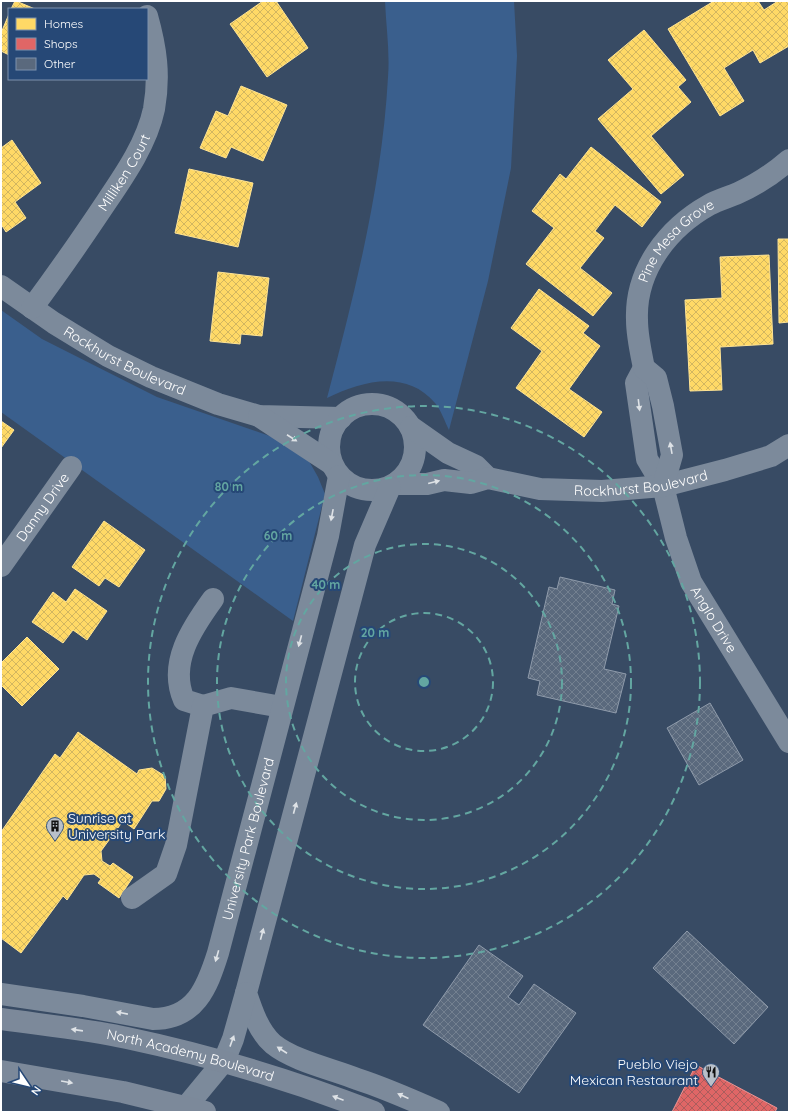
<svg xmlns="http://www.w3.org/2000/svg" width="790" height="1113" font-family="Quicksand,sans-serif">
<defs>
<pattern id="homes-cross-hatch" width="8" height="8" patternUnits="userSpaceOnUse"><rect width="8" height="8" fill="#ffd966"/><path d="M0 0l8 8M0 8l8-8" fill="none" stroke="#d2b660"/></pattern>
<pattern id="shops-cross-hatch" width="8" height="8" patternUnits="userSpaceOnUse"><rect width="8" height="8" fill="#e06666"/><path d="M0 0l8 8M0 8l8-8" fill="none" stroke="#ac5d5d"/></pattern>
<pattern id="building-cross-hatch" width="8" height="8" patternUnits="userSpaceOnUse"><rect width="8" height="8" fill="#5a697d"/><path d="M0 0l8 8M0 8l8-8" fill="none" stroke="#738090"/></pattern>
</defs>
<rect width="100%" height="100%" fill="#384b64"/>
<!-- green -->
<g fill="#3a5f8d">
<path d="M385,1H514L517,56L511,168L488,281L449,430C445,422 441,410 435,403C406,369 362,381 327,398C355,292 382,186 388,77C390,52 386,26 385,1Z"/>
<polygon points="1,310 42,339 157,397 284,441 305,454 318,477 325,494 293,621 1,412"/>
</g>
<!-- homes -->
<g fill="url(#homes-cross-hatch)" stroke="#ffe494">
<polygon points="15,1 16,1 35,9 11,9"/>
<polygon points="263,1 276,1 308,48 267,77 230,24"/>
<polygon points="714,1 758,1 764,10 778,1 789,1 789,46 760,63 753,50 724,68 744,101 720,116 668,29"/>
<polygon points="9,14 9,55 1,51 1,33"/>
<polygon points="644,30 686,80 678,87 691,102 651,136 684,175 661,194 598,119 633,89 608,60"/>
<polygon points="241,86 287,105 263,161 231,147 226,158 200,148 216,111 228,116"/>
<polygon points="12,140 41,183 15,202 26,218 6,232 1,224 1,148"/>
<polygon points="591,147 661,202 642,227 615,205 595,231 604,238 580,268 612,293 593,316 526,264 554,228 532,211 560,174 566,179"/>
<polygon points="189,169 253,183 238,247 175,233"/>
<polygon points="778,239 789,239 789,322 779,323"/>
<polygon points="769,255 773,344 720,347 722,390 690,391 685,300 722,298 720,257"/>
<polygon points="218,272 269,278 262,336 241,334 240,344 210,341"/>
<polygon points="539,289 589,326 583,333 600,346 569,389 602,412 584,437 516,388 542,351 511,328"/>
<polygon points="1,421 14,430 1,448"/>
<polygon points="104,521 145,550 119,587 105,578 99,586 72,567"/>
<polygon points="75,589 107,611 87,640 73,630 63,643 32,622 53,592 66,602"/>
<polygon points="27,637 59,669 22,706 1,685 1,663"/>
<polygon points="78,732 137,774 139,770 152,768 165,776 166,789 159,801 152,801 134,829 123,821 101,851 102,861 110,866 113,863 133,877 119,898 98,883 101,879 94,874 84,875 67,900 63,896 21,953 1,938 1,832 55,754 60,758"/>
</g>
<!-- shops -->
<polygon fill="url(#shops-cross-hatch)" stroke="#e99494" points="696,1065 777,1108 775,1112 672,1112"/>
<!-- building -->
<g fill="url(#building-cross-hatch)" stroke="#8f9bab">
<polygon points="560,577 615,590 612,604 619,606 604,669 626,674 616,713 537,695 540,681 528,678 549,587 557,589"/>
<polygon points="710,703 743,760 699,785 667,728"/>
<polygon points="687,931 768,1007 734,1044 653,968"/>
<polygon points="479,945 523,976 508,997 519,1005 534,984 576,1013 519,1093 423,1025"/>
</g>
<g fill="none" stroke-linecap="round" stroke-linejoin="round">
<!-- minor -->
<g stroke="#7c8a9b" stroke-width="22">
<path id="s1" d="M1,286L54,323L108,356L151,377L218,404L259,416L341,418"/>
<path id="s2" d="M32,308C58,273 83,237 107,201C126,173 147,142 154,109C160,75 156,48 147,16"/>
<path id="s3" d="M644,368L636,383L647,459L663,486L676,538L691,582L789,742"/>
<circle cx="372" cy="447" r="43"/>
<polyline points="259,416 332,464"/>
<polyline points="411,427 448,453 476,466 488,478"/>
<path id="s4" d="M395,484H427L444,480L471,483L488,478L540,489L602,491L663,486L725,470L771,456L789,445"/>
<path id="s5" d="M663,486L672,455L663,406L656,378L644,368C641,353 637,336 637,320C635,270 668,228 709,205C718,200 729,197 738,193C756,185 774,173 789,160"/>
<path d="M390,487L365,545L246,993C252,1011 259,1032 273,1044C294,1061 332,1069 357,1079C385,1088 412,1100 439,1112"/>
<path id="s6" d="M1,566L71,467"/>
<path d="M203,706L184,700C168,663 192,628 213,599"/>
<polyline points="132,898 166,874 176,845 203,706 231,698 282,707"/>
<path id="s7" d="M1,994L83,1006L153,1019C195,1019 207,988 218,953L328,536L339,476"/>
<polyline points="186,1107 224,1061 233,1039 246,993"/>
</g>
<!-- trunk -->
<g stroke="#7c899a" stroke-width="22">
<path id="s8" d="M1,1019C43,1025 86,1029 127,1038C212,1056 294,1081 374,1112"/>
<polyline points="1,1071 123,1092 205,1112"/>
</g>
</g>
<!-- one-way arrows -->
<defs><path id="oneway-solid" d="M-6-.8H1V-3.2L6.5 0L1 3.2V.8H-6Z"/></defs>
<g fill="#dee2e6">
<use href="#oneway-solid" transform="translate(639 405) rotate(83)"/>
<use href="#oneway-solid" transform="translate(292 438) rotate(33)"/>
<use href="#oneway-solid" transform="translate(671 448) rotate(-100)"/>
<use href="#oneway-solid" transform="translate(434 482) rotate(-14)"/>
<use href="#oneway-solid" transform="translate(332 515) rotate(101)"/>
<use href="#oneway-solid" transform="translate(300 641) rotate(105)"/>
<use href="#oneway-solid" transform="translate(295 808) rotate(-75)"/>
<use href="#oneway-solid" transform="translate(262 934) rotate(-75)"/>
<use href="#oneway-solid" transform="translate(217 956) rotate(106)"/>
<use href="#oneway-solid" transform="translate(122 1013) rotate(-169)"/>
<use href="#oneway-solid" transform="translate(77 1030) rotate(-172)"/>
<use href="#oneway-solid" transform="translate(232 1041) rotate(-70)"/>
<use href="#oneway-solid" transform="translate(282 1050) rotate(-147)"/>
<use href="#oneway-solid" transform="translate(67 1082) rotate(10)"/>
<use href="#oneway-solid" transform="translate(403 1096) rotate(-156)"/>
<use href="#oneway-solid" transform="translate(338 1098) rotate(-159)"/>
</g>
<!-- distance rings -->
<g fill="none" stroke="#63a6a1" stroke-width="2" stroke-dasharray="7 5">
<circle cx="424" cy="682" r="69"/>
<circle cx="424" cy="682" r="138"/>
<circle cx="424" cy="682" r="207"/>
<circle cx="424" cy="682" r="276"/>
</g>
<!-- icons -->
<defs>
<g id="building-pin" transform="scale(0.9)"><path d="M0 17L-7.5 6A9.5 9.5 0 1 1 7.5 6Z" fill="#b9c0c9" stroke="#264876"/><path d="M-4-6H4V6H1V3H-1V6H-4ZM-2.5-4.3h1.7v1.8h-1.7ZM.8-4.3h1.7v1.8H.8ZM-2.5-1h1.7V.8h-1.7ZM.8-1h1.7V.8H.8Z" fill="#111"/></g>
<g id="restaurant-pin" transform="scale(0.9)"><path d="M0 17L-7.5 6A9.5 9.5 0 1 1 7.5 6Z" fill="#b9c0c9" stroke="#264876"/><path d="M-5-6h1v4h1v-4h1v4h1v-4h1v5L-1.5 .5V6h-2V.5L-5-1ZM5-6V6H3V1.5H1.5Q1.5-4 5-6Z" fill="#111"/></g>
</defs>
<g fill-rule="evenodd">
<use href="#building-pin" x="55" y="826"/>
<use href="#restaurant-pin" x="711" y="1072"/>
</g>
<g text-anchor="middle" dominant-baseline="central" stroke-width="4" stroke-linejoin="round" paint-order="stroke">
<!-- street labels -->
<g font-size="14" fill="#fff" stroke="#264876">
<text stroke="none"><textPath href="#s2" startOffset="164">Milliken Court</textPath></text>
<text stroke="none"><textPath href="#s5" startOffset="268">Pine Mesa Grove</textPath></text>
<text stroke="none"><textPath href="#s1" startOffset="145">Rockhurst Boulevard</textPath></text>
<text stroke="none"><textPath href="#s4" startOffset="249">Rockhurst Boulevard</textPath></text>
<text stroke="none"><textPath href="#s6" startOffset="72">Danny Drive</textPath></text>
<text stroke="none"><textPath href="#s3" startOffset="269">Anglo Drive</textPath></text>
<text stroke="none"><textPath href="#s7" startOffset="373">University Park Boulevard</textPath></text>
<text stroke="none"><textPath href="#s8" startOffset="193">North Academy Boulevard</textPath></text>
</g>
<!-- poi labels -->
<g font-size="14" fill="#fff" stroke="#264876" text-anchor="start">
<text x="68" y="818">Sunrise at<tspan x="68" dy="16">University Park</tspan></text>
<text x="698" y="1064" text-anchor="end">Pueblo Viejo<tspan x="698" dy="16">Mexican Restaurant</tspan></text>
</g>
</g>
<circle cx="424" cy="682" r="6" fill="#63a6a1" stroke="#264876" stroke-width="2"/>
<g font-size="12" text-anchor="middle" font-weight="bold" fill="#63a6a1" stroke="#264876" stroke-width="4" stroke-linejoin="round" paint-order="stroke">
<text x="229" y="491">80 m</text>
<text x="278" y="540">60 m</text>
<text x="326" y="589">40 m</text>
<text x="375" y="637">20 m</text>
</g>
<!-- border -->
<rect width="790" height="1113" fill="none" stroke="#ffffff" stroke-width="4"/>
<!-- legend -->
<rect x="8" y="8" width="140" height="72" fill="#264876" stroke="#7d91ad"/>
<rect x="16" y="18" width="20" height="12" fill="#ffd966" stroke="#7d91ad"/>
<text x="44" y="28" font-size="12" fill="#ffffff">Homes</text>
<rect x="16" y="38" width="20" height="12" fill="#e06666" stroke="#7d91ad"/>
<text x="44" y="48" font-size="12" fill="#ffffff">Shops</text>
<rect x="16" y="58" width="20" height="12" fill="#5a697d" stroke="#7d91ad"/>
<text x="44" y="68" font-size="12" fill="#ffffff">Other</text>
<!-- north arrow -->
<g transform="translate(28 1085) rotate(125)" stroke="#264876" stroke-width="3" paint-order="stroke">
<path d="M0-3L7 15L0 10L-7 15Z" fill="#ffffff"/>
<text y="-6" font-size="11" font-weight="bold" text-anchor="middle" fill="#ffffff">N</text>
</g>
</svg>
